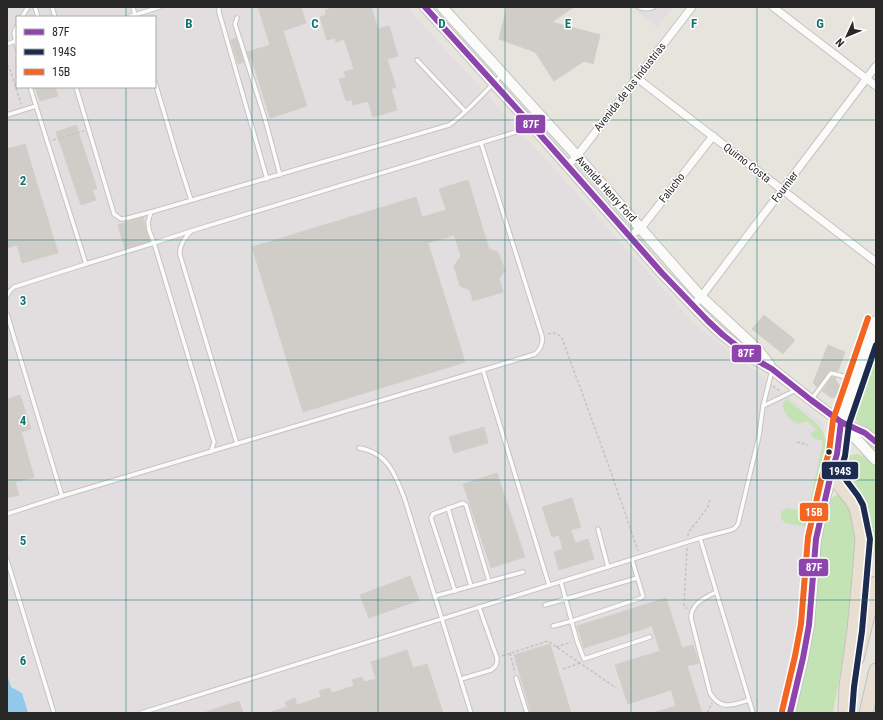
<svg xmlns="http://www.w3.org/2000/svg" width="883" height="720" font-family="'Roboto Condensed',sans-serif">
<rect width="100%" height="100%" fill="#e7e4dd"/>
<!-- industrial -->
<g fill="#e2dee0" fill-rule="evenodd">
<path d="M7,7H407L697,326L824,424L795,651L781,713H7ZM17,17H155V87H17Z"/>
<polygon points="632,7 673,7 657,27"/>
</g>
<!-- green -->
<g fill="#c4e3b5">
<polygon points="876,349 876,437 859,423 853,417 853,411 865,374"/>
<path d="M787,399L818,425L823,432L826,441V453L824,464L810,527L785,523L781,519V512L787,508L808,512L823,441C816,439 814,440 810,433L816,430L808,421L799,424C797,423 795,422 793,421C786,416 778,405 787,399Z"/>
<path d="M857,454L863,456L876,465V545L860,617L864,549L838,473C840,461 845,455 857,454Z"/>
<path d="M836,495C842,496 849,502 851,509C857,527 856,551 854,570C851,618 842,666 833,713H795L821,536L829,502L832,498Z"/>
</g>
<!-- water -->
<polygon fill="#90c9e9" points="7,675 11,687 22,693 28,713 7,713"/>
<!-- building -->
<g fill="#d0cdc8" stroke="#d2cfc9">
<polygon points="258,7 301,7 306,23 283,31 307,106 270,118 252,60 250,60 247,52 270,45"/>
<polygon points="336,7 371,7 378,29 389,26 398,56 387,59 396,87 391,89 397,110 373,117 368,101 353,105 352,100 346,101 339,79 346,77 344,72 354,69 344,39 336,42 335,38 327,40 320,17 326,15 325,10"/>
<polygon points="507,7 574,7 552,22 600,35 593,64 584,61 554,81 535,52 499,39"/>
<polygon points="236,38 244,62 238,64 231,40"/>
<polygon points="35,87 55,87 58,96 40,101"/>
<polygon points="76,125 97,189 92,190 96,200 81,205 56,132"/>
<polygon points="25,144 58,253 22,263 17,245 7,248 7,149"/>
<polygon points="468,180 489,249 498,252 505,270 499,279 503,292 473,301 470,290 460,286 454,266 461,256 454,235 428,243 465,362 303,412 252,247 416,197 422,217 446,210 439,189"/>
<polygon points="143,217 146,231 150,241 125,249 118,225"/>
<polygon points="764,315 795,340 783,354 752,329"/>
<polygon points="828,345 845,352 838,371 830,370 817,387 813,383"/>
<polygon points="832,377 836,378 835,379 841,387 837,396 832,398 822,391"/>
<polygon points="20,395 31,429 21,432 34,477 15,482 19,495 7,498 7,399"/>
<polygon points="484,427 488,443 454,453 449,437"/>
<polygon points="497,473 525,557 491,568 463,484"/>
<polygon points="572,498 581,527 571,530 575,543 588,539 594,559 559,570 554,552 563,549 559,535 552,537 542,507"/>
<polygon points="410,576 419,600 369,618 360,595"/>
<polygon points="666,598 682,648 693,645 699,663 687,666 702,713 657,713 656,712 676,706 671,690 628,704 615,665 660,651 652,626 584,648 577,626"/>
<polygon points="550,644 571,713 531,713 514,655"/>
<polygon points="407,650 413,668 427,664 443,713 271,713 271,712 287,707 285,702 295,698 297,705 321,697 319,691 330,688 331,693 354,686 352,680 362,677 364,682 376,679 371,662"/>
<polygon points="239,701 243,713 207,713 206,712"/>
</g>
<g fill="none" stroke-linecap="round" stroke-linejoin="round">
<!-- lane casing -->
<g stroke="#c4c3c3" stroke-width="5.5">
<g id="lane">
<polyline points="35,7 38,17"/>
<polyline points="52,7 55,17"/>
<polyline points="133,7 135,16"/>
<polyline points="219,7 219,12 267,179"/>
<path d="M639,7C644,10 649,9 654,7"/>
<polyline points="22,17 28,7"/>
<polyline points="128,17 160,7"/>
<polyline points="237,18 235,24 265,119 280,175"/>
<polyline points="17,26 14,33 17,48"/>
<polyline points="7,44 16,41"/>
<polyline points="417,60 465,111"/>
<polyline points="155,82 176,153 191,200"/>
<polyline points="30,87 86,264 154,243 149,230 148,222 151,212"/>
<path d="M76,87L114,214L121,219L128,218L151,212L449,125C468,112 485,91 502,75"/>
<polyline points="7,115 36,106"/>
<path d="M191,231C185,238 179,245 180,255L237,444"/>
<polyline points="7,296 9,292 14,287 86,264"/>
<polyline points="7,314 62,496"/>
<polyline points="483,370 549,585"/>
<polyline points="811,400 831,373 854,379"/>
<polyline points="763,406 796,390"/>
<path d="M359,448C388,452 396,476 405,500L471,713"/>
<polyline points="211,452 214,442 154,243 191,231 516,132 537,112"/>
<polyline points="448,508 471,586"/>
<path d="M7,514L62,496L483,370L535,354C541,349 543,343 542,336L481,143"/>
<polyline points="598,529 608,567"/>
<polyline points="700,538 753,713"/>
<polyline points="7,560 54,713"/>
<polyline points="561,582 577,641 584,659 650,637"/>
<polyline points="455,591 431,518 433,514 463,503 466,505 489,581"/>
<path d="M716,592C705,598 691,603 691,618L710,693C721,711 732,705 749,700"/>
<polyline points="435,596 523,572"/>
<polyline points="545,605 637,578"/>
<polyline points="553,626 572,621 641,598 643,596 632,560"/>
<polyline points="516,678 527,713"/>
<path d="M461,679L491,670C497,666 497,664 497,658L479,607"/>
<polyline points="141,713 700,538 731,530 735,528 738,524 759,436 763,406 772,370"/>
</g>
</g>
<!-- street casing -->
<g stroke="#c4c3c3" stroke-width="9">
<g id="street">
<polyline points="773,7 876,86"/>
<polyline points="637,78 876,262"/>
<polyline points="567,166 577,156 692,7"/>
<polyline points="630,236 641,228 713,136"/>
<polyline points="693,306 701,297 876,66"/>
</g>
</g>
<!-- secondary casing -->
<g stroke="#c4c3c3" stroke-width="12">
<g id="secondary">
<polyline points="425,7 528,121 662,273 708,321 723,335 751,357 772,369 811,400 841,422 870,454 876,460"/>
<polyline points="442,7 577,156 701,297 757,349 769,364"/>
<polyline points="847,425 865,433 876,442"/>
<polyline points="790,713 803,658 809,625 816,539 822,511 831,474 837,454 841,422 850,395 876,321"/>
</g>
</g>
<!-- highway casing -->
<g stroke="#c3c2c0" stroke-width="15">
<g id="highway">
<polyline points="831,474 852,501 856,508 858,517 862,540 859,577 854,630 846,686 845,710"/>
<polyline points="857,659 876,583"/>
<polyline points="866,713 876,670"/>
</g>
</g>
<!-- path -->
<g stroke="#c4c3c3" stroke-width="1.5" stroke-dasharray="3 2" stroke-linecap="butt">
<polyline points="7,65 10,69 21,104"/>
<polyline points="53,140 84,131"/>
<path d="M548,334C554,332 557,333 562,338L612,475L638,551"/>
<polyline points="773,386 780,391"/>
<polyline points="797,442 808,445"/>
<polyline points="688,536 688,533 708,507 710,499"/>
<polyline points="687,548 684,605 687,609"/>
<polyline points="556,647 571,642"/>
<polyline points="510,653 515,673"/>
<polyline points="502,656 548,641 616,688"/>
<polyline points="563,669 580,663"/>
<polyline points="707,713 712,703"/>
</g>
<!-- lane -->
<use href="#lane" stroke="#fbfbfa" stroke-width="3.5"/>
<!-- street -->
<use href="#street" stroke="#fbfbfa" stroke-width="7"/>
<!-- secondary -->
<use href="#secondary" stroke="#fbfbfa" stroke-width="10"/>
<!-- highway -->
<use href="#highway" stroke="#e8ded2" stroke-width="13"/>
<!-- bus-1 casing -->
<g stroke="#fff" stroke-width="9">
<g id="bus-1">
<polyline points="425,7 528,121 662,273 708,321 723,335 751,357 772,369 811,400 841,422 865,433 876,442"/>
<polyline points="790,713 803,658 809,625 816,539 831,474 837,454 841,422"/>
</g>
</g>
<!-- bus-2 casing -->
<g stroke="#fff" stroke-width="9">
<polyline id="bus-2" points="852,713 854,687 862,631 870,539 863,505 858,496 840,472 845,456 849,424 876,345"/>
</g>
<!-- bus-3 casing -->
<g stroke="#fff" stroke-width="9">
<polyline id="bus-3" points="782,711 795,656 801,624 808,537 823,472 829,452 833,420 868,318"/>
</g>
<!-- bus-1 -->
<use href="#bus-1" stroke="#8e44ad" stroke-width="6"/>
<!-- bus-2 -->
<use href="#bus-2" stroke="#1d2b4f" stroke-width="6"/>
<!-- bus-3 -->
<use href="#bus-3" stroke="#f26522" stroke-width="6"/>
</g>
<!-- grid -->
<path fill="none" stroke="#0f766e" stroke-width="1" stroke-opacity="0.55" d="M126,7V17M252,7V713M378,7V713M505,7V713M631,7V713M757,7V713M126,87V713M7,120H876M7,240H876M7,360H876M7,480H876M7,600H876"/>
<!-- markers -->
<circle fill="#282828" stroke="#fff" stroke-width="1.5" cx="829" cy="452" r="3.5"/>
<g text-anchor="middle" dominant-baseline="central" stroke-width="3" stroke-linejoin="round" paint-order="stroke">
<!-- street labels -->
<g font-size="11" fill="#282828" stroke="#fff">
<text transform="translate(630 87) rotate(-52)">Avenida de las Industrias</text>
<text transform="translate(747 163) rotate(38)">Quirno Costa</text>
<text transform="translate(785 187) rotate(-53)">Fournier</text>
<text transform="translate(672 188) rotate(-52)">Falucho</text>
<text transform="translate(606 189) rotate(48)">Avenida Henry Ford</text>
</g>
</g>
<g font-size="13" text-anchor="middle" font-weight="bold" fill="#0f766e" stroke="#fff" stroke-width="3" stroke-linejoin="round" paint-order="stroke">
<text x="189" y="28">B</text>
<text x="315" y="28">C</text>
<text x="442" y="28">D</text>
<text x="568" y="28">E</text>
<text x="694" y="28">F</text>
<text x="820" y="28">G</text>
<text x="23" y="185">2</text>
<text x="23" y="305">3</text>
<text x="23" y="425">4</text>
<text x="23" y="545">5</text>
<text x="23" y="665">6</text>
</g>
<g stroke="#fff" stroke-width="1.5">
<rect x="515" y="114" width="31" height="20" rx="4" fill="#8e44ad"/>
<rect x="731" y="344" width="31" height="19" rx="4" fill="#8e44ad"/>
<rect x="821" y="461" width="38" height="19" rx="4" fill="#1d2b4f"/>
<rect x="799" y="502" width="30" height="20" rx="4" fill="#f26522"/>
<rect x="798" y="558" width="31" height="19" rx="4" fill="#8e44ad"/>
</g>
<g font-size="11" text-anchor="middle" font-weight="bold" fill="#fff">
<text x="531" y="128">87F</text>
<text x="746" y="357">87F</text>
<text x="840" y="475">194S</text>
<text x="814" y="516">15B</text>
<text x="814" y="571">87F</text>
</g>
<!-- border -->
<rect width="883" height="720" fill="none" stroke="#282828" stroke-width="16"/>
<!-- legend -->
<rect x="16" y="16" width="140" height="72" fill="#ffffff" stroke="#a9a9a9"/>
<rect x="24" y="29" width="20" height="6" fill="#8e44ad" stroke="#a9a9a9"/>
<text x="52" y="36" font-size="12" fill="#282828">87F</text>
<rect x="24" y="49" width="20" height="6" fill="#1d2b4f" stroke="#a9a9a9"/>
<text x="52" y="56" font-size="12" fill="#282828">194S</text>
<rect x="24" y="69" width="20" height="6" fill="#f26522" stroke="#a9a9a9"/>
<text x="52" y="76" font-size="12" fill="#282828">15B</text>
<!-- north arrow -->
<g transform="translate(847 36) rotate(226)" stroke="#ffffff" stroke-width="3" paint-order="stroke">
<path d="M0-3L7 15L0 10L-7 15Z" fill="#282828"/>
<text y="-6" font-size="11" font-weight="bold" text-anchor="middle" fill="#282828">N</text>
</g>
</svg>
